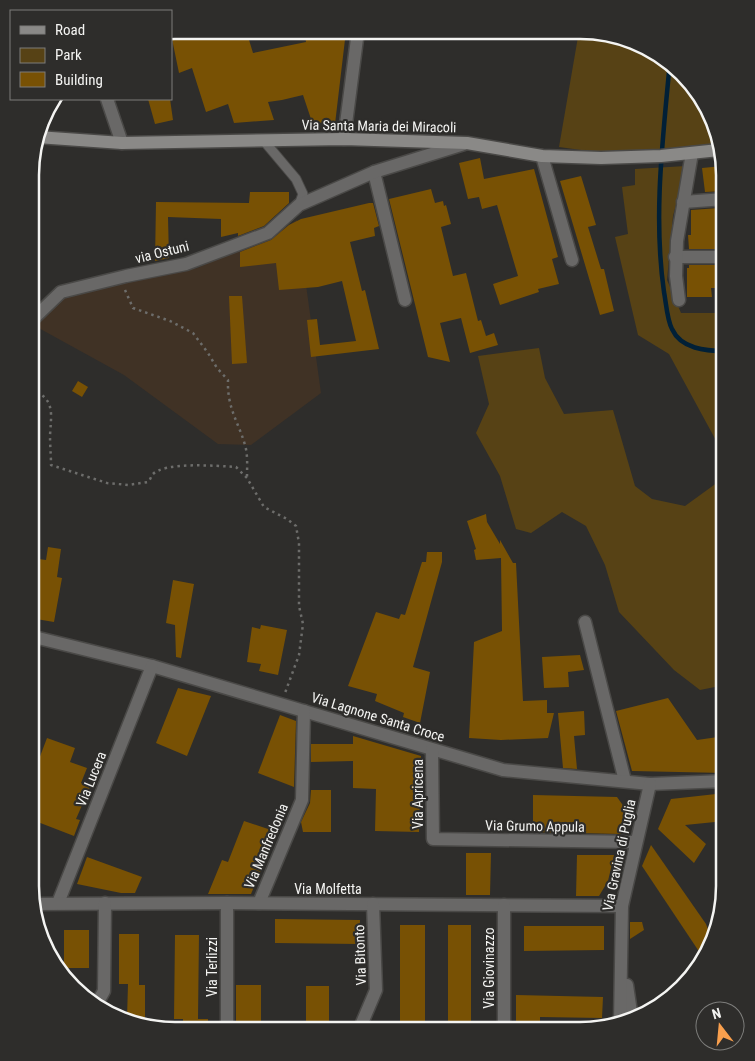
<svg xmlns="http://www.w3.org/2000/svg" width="755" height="1061" font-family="'Roboto Condensed',sans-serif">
<rect width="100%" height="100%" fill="#2e2d2b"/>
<!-- industrial -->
<polygon fill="#403225" points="297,220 321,393 251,445 218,444 124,375 35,326 65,296 197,268 275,234"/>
<!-- green -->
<g fill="#574215">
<polygon points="579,31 600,31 668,60 710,111 718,145 641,152 588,151 559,147"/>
<polygon points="686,166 673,216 667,280 681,313 725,313 725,457 669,354 638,335 615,237 628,234 622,187 635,185 635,169"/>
<polygon points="539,348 545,378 564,414 613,410 635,486 652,499 685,506 725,477 725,685 700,690 674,670 619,612 605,565 586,526 562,512 531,533 516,529 500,476 476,433 489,404 478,356"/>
</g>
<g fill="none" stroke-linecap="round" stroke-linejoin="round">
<!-- stream -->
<path stroke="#012037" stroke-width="4.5" d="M670,61C663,138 653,216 664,292C666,302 667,320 672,329C681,349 706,351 725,351"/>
</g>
<!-- building -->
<g fill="#785104">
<polygon points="221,30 246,30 253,53 306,42 304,30 346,31 335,124 312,122 303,95 282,100 268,102 274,120 234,123 228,104 206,112 192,68 179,73 172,39 192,34 199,36 206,35"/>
<polygon points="148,99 170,99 173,120 155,124"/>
<polygon points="480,158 484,179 534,169 558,257 552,259 559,284 538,289 539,292 500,305 493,284 518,276 497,205 482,209 479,197 468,199 459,163"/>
<polygon points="723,166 725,174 725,191 705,192 702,168"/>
<polygon points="581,176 596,225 588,227 601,269 604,269 614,311 600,315 560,181"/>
<polygon points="431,189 435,203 443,201 444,206 446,205 451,224 441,227 453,276 466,273 478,321 481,320 486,336 494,333 498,345 470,353 461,318 440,323 450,362 428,357 389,199"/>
<polygon points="250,192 289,192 289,203 264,226 238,236 238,233 221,237 221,219 168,217 169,258 155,261 156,202 249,203"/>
<polygon points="369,203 373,203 379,226 374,228 375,236 350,242 362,291 365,290 379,349 311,357 307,320 317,319 320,345 356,341 342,281 318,287 279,290 276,263 240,267 240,252 271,240 289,225 301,219"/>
<polygon points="719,208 720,249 689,249 688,235 691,235 691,210"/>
<polygon points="689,265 720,265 720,271 725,271 725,288 711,288 712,297 687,297 687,268 689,268"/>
<polygon points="229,296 242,296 247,363 232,364"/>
<polygon points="78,381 88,387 82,397 72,391"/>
<polygon points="486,514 487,522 500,544 500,540 513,563 516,563 523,701 547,700 547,713 554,713 548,738 501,740 469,738 474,642 502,631 501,558 476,560 474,550 476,549 467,521"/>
<polygon points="48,547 61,549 57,577 62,578 54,622 30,618 31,558 46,560"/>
<polygon points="427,552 442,552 442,562 413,667 430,672 420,723 403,717 404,713 375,701 377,694 348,686 376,612 399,619 401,614 405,615 422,562 426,562"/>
<polygon points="173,580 194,584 181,658 176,657 175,625 166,623"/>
<polygon points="261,625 287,630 278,675 259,671 261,664 247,662 252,627 260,629"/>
<polygon points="580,655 584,670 568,672 569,687 544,688 542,657"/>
<polygon points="178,688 211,696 187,756 156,743"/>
<polygon points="668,698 697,740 725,736 725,773 632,771 616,711"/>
<polygon points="584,711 585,735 574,736 577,769 563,768 558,713"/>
<polygon points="280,715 296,721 294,787 258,773"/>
<polygon points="353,736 421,756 419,832 375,831 376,789 353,788 353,761 311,762 311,744 353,744"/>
<polygon points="47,738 75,748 70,762 87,768 81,783 90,787 76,819 80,820 74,836 30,819 30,783"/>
<polygon points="311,790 331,790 331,832 303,832 301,822 310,803"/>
<polygon points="725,793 725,821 685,825 706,844 694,863 658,829 671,799"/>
<polygon points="533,795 617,797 627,811 621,834 533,832"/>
<polygon points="244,821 277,832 251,894 208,894 222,860 228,862"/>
<polygon points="651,845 706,924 711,937 707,948 700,953 642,866"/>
<polygon points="466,853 491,853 490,895 466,895"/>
<polygon points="577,855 614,855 608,881 599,896 576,896"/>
<polygon points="87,857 142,877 135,893 121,893 77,884"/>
<polygon points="275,919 360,920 359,944 275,943"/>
<polygon points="630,922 642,922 644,930 630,939"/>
<polygon points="400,925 425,925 425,1031 400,1030"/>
<rect x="448" y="925" width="23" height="106"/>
<polygon points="524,926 604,926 604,950 524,951"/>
<rect x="64" y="930" width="25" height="38"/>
<polygon points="119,934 139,934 139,985 145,985 145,1026 127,1018 128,984 119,984"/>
<polygon points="175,935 199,935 198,1019 208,1019 208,1030 183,1030 183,1019 174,1019"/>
<rect x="236" y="985" width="25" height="45"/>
<rect x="306" y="986" width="23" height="44"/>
<polygon points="516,995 603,997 602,1018 540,1017 540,1031 516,1031"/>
</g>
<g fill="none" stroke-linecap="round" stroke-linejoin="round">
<!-- lane casing -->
<g stroke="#4a4947" stroke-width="11">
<polyline id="lane" points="264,141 296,179 303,194 299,205"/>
</g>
<!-- street casing -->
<g stroke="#4a4947" stroke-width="15">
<g id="street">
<polyline points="107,99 122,143"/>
<polyline points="344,139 358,31"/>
<polyline points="542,156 572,260"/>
<polyline points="374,172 405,300"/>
<polyline points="683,202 725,199"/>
<polyline points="675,257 725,257"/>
<polyline points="679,300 676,276 677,241 692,153"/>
<polyline points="31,321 61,292 126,276 186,264 268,233 299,205 374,172 464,144"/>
<polyline points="585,622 625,781"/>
<polyline points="30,636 152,666 503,770 650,784 725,781"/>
<polyline points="432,750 433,839 636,842"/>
<polyline points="58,903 152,666"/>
<polyline points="227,903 227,1030"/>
<polyline points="259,903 302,800 304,711"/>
<polyline points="34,904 227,903 622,906"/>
<polyline points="504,905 504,1031"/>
<polyline points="627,985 632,1019"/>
<polyline points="96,1005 104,991 105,903"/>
<polyline points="620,1022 622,906 650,784"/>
<polyline points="359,1030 376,990 373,904"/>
</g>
</g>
<!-- secondary casing -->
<g stroke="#4a4947" stroke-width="15">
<polyline id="secondary" points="37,137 122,143 344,139 467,143 542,156 601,158 661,156 719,150"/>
</g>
<!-- path -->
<g stroke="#6d6d6b" stroke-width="2.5" stroke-dasharray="2.5 4" stroke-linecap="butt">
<path d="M125,290L133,308L170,321L193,333L208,353L217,368L228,380C227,408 238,421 245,445C248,455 247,467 247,478"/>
<path d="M31,389C56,399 51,414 50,436C50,445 51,455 51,465L107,483L128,485L148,482C150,480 151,477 152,475C164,461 218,466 236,467L247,478L264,507L287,519L296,526L299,543V606L303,624L299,655L285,693"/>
</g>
<!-- lane -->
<use href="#lane" stroke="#696867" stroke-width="9"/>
<!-- street -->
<use href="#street" stroke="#696867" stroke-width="12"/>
<!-- secondary -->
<use href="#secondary" stroke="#8a8987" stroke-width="12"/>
</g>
<g text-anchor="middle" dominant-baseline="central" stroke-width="4.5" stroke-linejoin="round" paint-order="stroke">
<!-- street labels -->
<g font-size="14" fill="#f4f4f2" stroke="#2e2d2b">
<text transform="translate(379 126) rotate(1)">Via Santa Maria dei Miracoli</text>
<text transform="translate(162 252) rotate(-14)">via Ostuni</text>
<text transform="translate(378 717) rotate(17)">Via Lagnone Santa Croce</text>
<text transform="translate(91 779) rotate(-68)">Via Lucera</text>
<text transform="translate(418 794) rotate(-90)">Via Apricena</text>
<text transform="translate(535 826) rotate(1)">Via Grumo Appula</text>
<text transform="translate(266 846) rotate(-67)">Via Manfredonia</text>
<text transform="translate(619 855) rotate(-78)">Via Gravina di Puglia</text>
<text x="328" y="889">Via Molfetta</text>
<text transform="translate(360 955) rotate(-92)">Via Bitonto</text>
<text transform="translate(212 967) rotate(-90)">Via Terlizzi</text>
<text transform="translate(489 968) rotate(-90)">Via Giovinazzo</text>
</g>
</g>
<!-- crop -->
<path d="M0 0H755V1061H0ZM175 39H580A136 136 0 0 1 716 175V886A136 136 0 0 1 580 1022H175A136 136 0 0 1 39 886V175A136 136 0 0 1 175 39Z" fill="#2e2d2b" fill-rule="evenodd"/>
<path fill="none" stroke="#f4f4f2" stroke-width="2.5" d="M175 39H580A136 136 0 0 1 716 175V886A136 136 0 0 1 580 1022H175A136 136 0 0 1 39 886V175A136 136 0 0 1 175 39Z"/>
<!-- legend -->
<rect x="10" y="10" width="162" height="90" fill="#2e2d2b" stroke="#7d7d7b"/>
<rect x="20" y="26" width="25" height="8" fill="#8a8987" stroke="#7d7d7b"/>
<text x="55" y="35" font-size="15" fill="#f4f4f2">Road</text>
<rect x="20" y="48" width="25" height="15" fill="#574215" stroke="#7d7d7b"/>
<text x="55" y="60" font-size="15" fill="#f4f4f2">Park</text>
<rect x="20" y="72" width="25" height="15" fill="#785104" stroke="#7d7d7b"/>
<text x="55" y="85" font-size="15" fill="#f4f4f2">Building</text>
<!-- north arrow -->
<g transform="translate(720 1026) rotate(344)"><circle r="24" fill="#2e2d2b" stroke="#7d7d7b"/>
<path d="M0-4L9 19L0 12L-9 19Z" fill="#f99f4d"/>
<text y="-8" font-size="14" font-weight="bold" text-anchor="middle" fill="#f4f4f2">N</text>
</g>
</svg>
